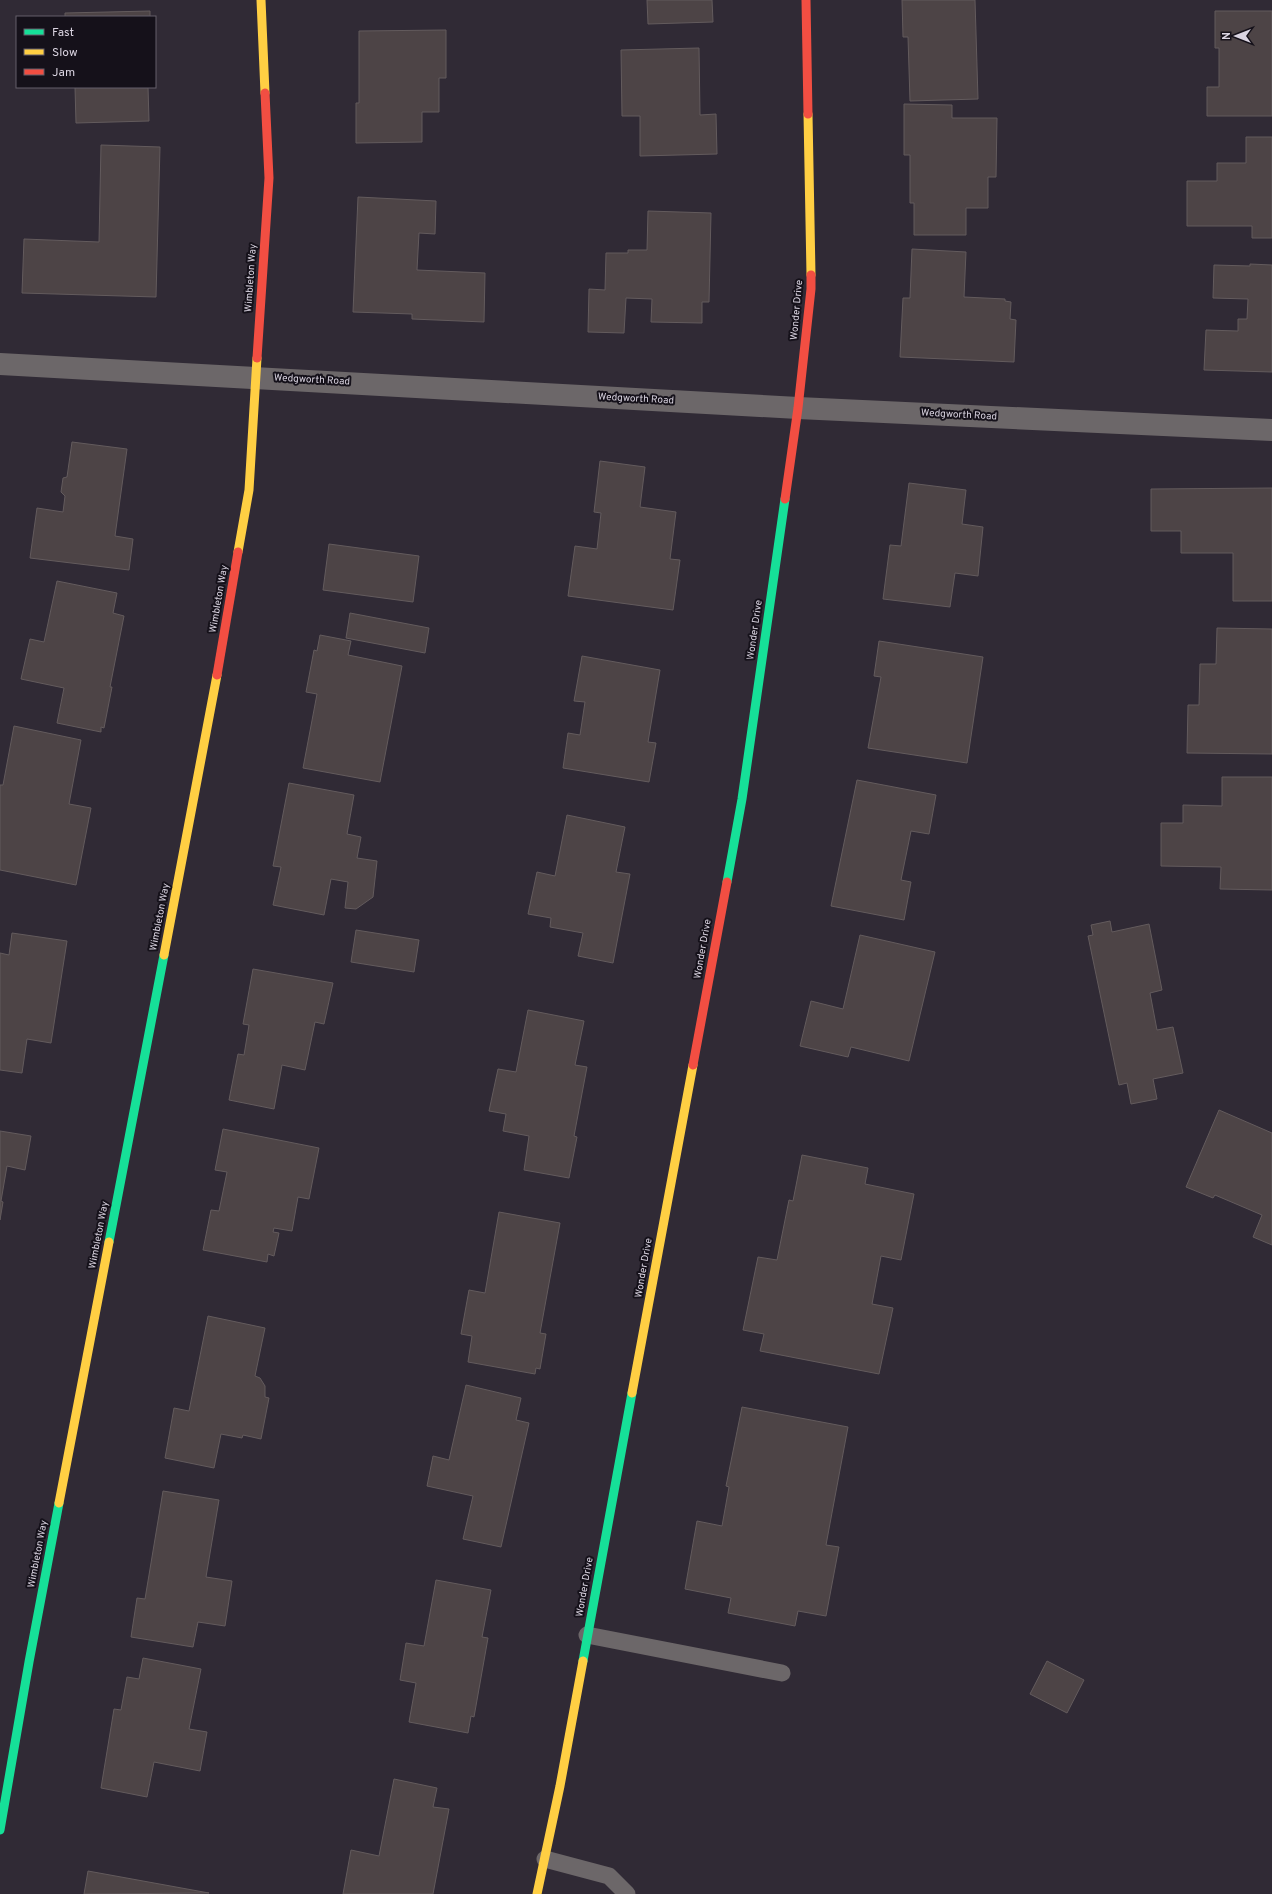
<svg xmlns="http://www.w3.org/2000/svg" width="1272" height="1894" font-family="Overpass,sans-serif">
<rect width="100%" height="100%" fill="#302a35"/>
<!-- building -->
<g fill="#4d4446" stroke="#635b5d">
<polygon points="647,0 712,0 713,22 648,24"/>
<polygon points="902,0 975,0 978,99 910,101 908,37 903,37"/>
<polygon points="150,11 150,17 65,17 65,13"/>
<polygon points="1215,11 1272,11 1272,116 1207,116 1207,87 1219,87 1219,48 1215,48"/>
<polygon points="446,30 446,78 439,78 439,112 422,112 422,142 356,143 356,103 359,103 359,31"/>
<polygon points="699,48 700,115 716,114 717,154 640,156 640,116 622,116 621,50"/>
<polygon points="75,87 148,87 149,121 76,123"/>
<polygon points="904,104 952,105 952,118 997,118 996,177 988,177 988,208 966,208 966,235 914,235 914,203 910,203 910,155 904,155"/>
<polygon points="1246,137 1272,137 1272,238 1252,238 1252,226 1187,226 1187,181 1217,181 1217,163 1246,163"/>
<polygon points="101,145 160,147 156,297 22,293 24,239 99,242"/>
<polygon points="358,197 436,201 435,234 419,233 417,270 485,273 484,322 412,319 412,314 353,312"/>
<polygon points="648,211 711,213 709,302 702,302 702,323 651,322 652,299 626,298 624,333 588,332 589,289 605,290 606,253 628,253 628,250 647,250"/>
<polygon points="912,249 966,252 964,297 1005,299 1005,301 1011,302 1010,319 1016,320 1014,362 900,357 903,298 910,298"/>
<polygon points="1250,264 1272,265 1272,372 1204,370 1206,330 1238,331 1238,319 1247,319 1248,299 1213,298 1214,265 1250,266"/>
<polygon points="72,442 127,449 115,536 133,539 129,570 30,558 37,508 63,512 65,496 61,492 63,478 67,477"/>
<polygon points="600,461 645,467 640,507 676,512 670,559 680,560 673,610 568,596 575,546 597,549 601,513 594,512"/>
<polygon points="909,483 966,490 962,524 983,527 978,576 955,573 950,607 883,599 890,545 901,546"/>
<polygon points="1272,488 1272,601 1233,601 1233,553 1181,553 1181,531 1151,531 1151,489"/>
<polygon points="329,544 419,556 413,602 323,590"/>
<polygon points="57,581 117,593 113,613 124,616 110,687 112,687 104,728 101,727 101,732 57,723 64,688 21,679 30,639 44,642"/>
<polygon points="350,613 429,628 425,653 346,638"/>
<polygon points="1217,628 1272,629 1272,754 1187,753 1188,705 1199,705 1200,664 1216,664"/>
<polygon points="320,635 351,641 348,655 402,666 380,782 303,768 317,694 306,692 314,650 317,651"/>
<polygon points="879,641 983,657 967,763 868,748 881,677 874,676"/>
<polygon points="582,656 660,670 648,742 656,743 649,782 563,768 568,733 580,735 585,702 574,701"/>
<polygon points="14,726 81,740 69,804 91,808 76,885 0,870 0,785 3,785"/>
<polygon points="1222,777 1272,777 1272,890 1220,889 1221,867 1161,866 1161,823 1183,823 1183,805 1222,806"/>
<polygon points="857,780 936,795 929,834 911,831 901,880 911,882 904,920 831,906"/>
<polygon points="289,783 354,795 347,834 361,837 357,858 377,861 373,897 356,909 345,908 348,882 331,879 324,915 273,905 281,867 273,866"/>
<polygon points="567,815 625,827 616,872 630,874 613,963 578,956 583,933 550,927 551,918 528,914 537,872 555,876"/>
<polygon points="1110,921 1112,932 1149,924 1162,990 1150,993 1157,1030 1173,1027 1183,1073 1153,1079 1157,1099 1131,1104 1127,1083 1119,1085 1088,936 1093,935 1091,925"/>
<polygon points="356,930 419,940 414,972 351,962"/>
<polygon points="12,933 67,941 51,1043 27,1039 22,1073 0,1070 0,953 9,955"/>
<polygon points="860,935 935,952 909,1061 851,1047 848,1057 800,1046 811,1001 843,1009"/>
<polygon points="253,969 333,983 324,1024 315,1022 305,1070 282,1065 274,1109 229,1100 238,1054 244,1055 249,1025 243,1024"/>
<polygon points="528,1010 584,1021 575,1065 587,1067 574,1136 577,1137 569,1178 524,1170 529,1136 503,1131 506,1114 489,1111 498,1069 516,1072"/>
<polygon points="1219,1110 1272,1133 1272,1245 1253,1237 1262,1215 1215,1195 1213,1198 1186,1187"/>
<polygon points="223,1129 319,1148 309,1199 298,1197 292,1231 274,1228 273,1232 279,1233 274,1256 268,1254 267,1262 203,1250 211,1210 219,1211 227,1172 215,1170"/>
<polygon points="0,1131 31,1136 25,1170 7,1166 1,1201 3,1202 0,1220"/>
<polygon points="802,1155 868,1168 865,1184 914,1194 901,1260 881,1256 872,1304 893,1308 879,1374 760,1351 764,1334 743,1330 758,1257 777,1260 789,1200 793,1201"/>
<polygon points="499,1212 560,1223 540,1333 546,1334 540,1369 536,1368 535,1374 468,1362 472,1336 461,1334 469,1290 485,1293"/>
<polygon points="208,1316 265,1328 255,1376 260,1378 265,1386 265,1397 269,1398 261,1439 243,1435 242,1438 221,1434 214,1468 165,1458 174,1408 189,1411"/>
<polygon points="466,1385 521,1398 516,1420 529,1423 501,1547 463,1539 473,1496 427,1486 433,1456 449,1460"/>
<polygon points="742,1407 848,1427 826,1545 839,1547 826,1616 798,1611 795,1626 728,1613 731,1598 685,1589 697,1521 722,1526 729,1487 726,1486"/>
<polygon points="163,1491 219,1500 206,1577 232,1581 225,1626 198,1622 193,1647 131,1637 137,1598 145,1599"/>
<polygon points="436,1580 491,1590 482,1637 488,1638 474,1717 471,1716 468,1733 409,1722 416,1683 400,1680 406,1643 424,1646"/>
<polygon points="143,1658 201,1669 189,1729 207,1732 200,1771 154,1762 147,1797 101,1788 114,1709 121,1710 127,1677 139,1679"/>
<polygon points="1047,1661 1084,1680 1067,1713 1030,1694"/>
<polygon points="394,1779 437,1788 433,1807 449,1809 433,1894 343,1894 351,1850 379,1856"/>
<polygon points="88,1871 209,1893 84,1894"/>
</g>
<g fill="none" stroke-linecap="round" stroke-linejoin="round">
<!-- lane -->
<g stroke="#6c6769" stroke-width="17">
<polyline points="587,1635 782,1673"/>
<polyline points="545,1859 609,1876 627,1894"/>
</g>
<!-- street -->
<polyline stroke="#6c6769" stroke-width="22" points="0,364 798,408 1272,430"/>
<!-- fast -->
<g stroke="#16e098" stroke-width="9">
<polyline points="727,882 742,799 785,499"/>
<polyline points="109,1242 164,955"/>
<polyline points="583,1661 632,1393"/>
<polyline points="0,1830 29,1662 59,1503"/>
</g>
<!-- slow -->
<g stroke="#ffcf43" stroke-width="9">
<polyline points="261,0 265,93"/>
<polyline points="808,114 811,275"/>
<polyline points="238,552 249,490 257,358"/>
<polyline points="164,955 217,675"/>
<polyline points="632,1393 693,1065"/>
<polyline points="59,1503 109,1242"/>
<polyline points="537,1894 560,1786 583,1661"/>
</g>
<!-- jam -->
<g stroke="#f24e42" stroke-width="9">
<polyline points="806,0 808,114"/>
<polyline points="257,358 269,178 265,93"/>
<polyline points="785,499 798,408 811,289 811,275"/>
<polyline points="217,675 238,552"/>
<polyline points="693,1065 727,882"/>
</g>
</g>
<g text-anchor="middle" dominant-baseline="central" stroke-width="4" stroke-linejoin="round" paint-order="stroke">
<!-- street labels -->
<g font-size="10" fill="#dad4e1" stroke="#15111a">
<text transform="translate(251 278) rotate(-86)">Wimbleton Way</text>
<text transform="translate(797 310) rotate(-85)">Wonder Drive</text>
<text transform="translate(312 380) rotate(3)">Wedgworth Road</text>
<text transform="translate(636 399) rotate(3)">Wedgworth Road</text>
<text transform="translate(959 415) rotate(3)">Wedgworth Road</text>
<text transform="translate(219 599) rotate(-80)">Wimbleton Way</text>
<text transform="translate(755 630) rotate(-82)">Wonder Drive</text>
<text transform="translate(160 917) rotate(-79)">Wimbleton Way</text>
<text transform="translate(703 949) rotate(-80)">Wonder Drive</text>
<text transform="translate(99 1235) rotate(-79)">Wimbleton Way</text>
<text transform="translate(644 1268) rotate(-80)">Wonder Drive</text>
<text transform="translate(38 1554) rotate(-79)">Wimbleton Way</text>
<text transform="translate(585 1587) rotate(-80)">Wonder Drive</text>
</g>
</g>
<!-- legend -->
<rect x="16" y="16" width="140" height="72" fill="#15111a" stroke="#645f6a"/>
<rect x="24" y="29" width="20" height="6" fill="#16e098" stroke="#645f6a"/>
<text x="52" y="36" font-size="12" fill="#dad4e1">Fast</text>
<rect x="24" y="49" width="20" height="6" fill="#ffcf43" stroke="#645f6a"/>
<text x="52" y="56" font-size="12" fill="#dad4e1">Slow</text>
<rect x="24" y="69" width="20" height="6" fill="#f24e42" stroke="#645f6a"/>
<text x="52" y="76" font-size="12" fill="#dad4e1">Jam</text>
<!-- north arrow -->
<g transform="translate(1236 36) rotate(270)" stroke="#15111a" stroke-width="3" paint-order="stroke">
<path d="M0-3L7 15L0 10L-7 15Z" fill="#dad4e1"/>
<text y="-6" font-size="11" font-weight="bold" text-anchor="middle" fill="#dad4e1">N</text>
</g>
</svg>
